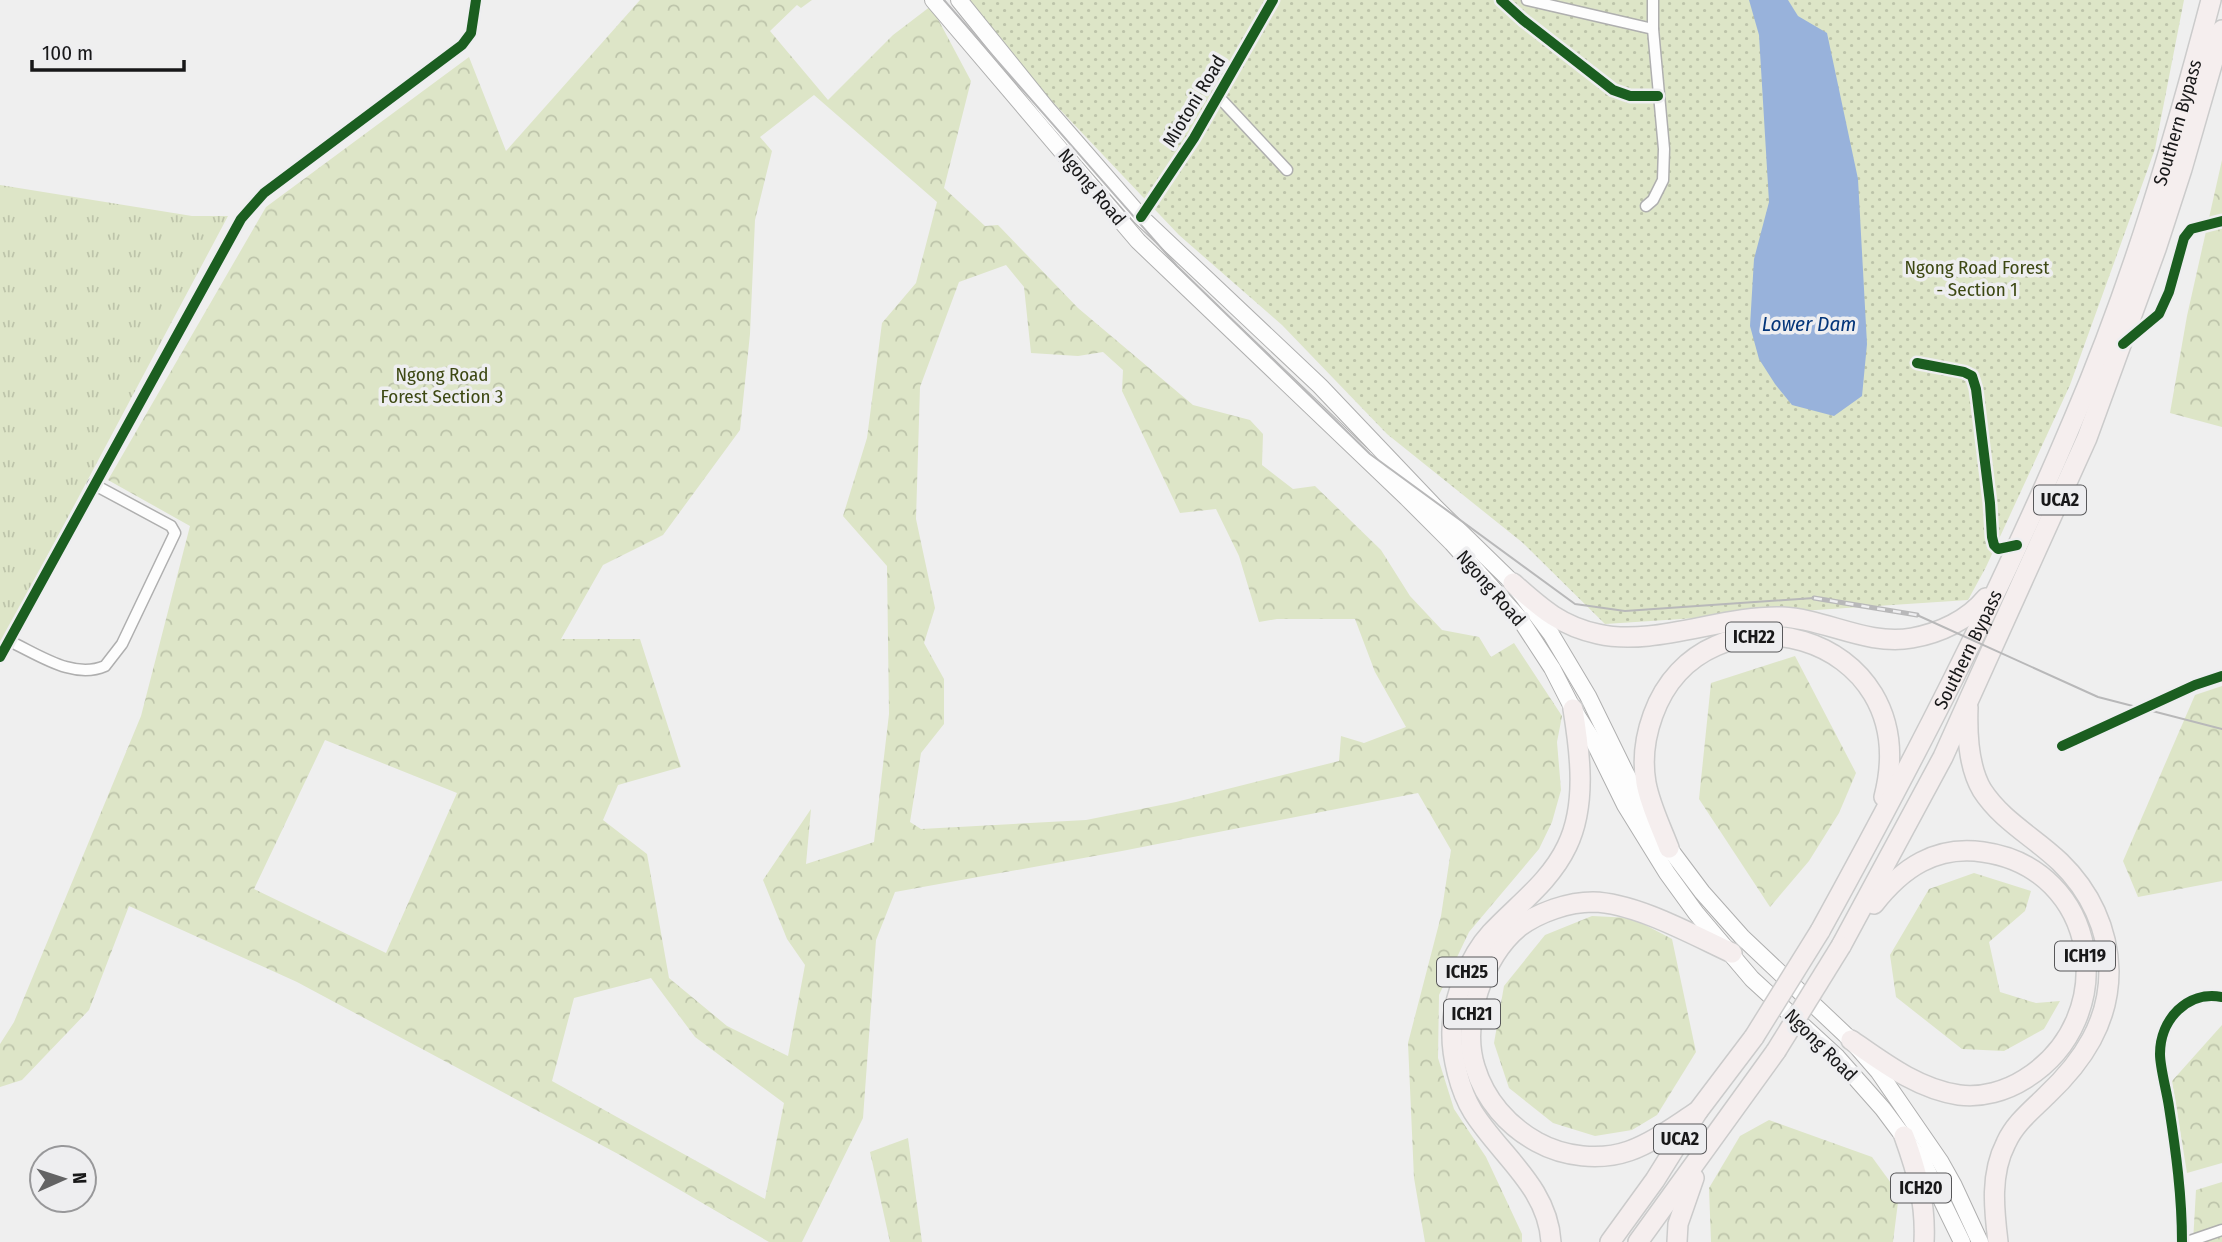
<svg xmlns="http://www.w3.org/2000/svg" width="2222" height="1242" font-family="'Fira Sans Condensed',sans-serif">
<defs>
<pattern id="grass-tufts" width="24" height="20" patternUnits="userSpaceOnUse" patternTransform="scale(1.75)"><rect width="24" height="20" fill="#dde5c7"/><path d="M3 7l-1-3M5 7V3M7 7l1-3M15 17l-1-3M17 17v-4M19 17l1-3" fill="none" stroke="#bdc4aa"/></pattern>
<pattern id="forest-crowns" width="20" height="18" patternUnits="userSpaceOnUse" patternTransform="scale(1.75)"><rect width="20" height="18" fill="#dde5c7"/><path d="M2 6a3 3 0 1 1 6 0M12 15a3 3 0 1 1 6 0" fill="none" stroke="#bdc4aa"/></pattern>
<pattern id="garden-dots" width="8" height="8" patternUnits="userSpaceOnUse" patternTransform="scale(1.75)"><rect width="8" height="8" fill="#dde5c7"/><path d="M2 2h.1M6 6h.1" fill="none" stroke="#bdc4aa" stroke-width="1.8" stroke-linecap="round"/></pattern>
</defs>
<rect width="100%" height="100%" fill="#efefef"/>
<!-- grass -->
<polygon fill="url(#grass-tufts)" points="0,185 192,216 228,216 0,645"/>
<!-- forest -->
<g fill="url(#forest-crowns)" fill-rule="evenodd">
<path d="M640,0H812L801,8L797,5L770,31L828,100L893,35L931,6L971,81L944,188L985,226L998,225L1078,308L1193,405L1250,420L1263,434L1262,465L1293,489L1315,486L1381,550L1410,596L1442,630L1479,637L1491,657L1514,643L1562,716L1557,742L1561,790L1552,822L1539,849L1469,932L1439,995L1438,1058L1454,1109L1486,1157L1522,1234V1242H1425L1414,1178L1408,1043L1441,916L1451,850L1418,793L1122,851L895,892L876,940L863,1118L802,1242H769L620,1155L297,982L129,906L89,1010L22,1080L0,1087V1044L14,1022L141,716L190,526L108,480L266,207L469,57L506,151ZM814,95L937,202L916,283L882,323L867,438L843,516L887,566L889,714L874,842L806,864L811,809L763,880L787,939L805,965L788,1056L727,1026L669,978L647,854L603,820L618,785L681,767L640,639H561L603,565L663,535L740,430L750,334L755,220L772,151L760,137ZM1006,265L1024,287L1031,353L1078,356L1103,352L1123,370L1122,391L1180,513L1216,509L1239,556L1259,622L1277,619H1355L1375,672L1406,727L1364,743L1341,736L1339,761L1176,802L1086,820L921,829L910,822L921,753L944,724V679L924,643L935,608L916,519L920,387L959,282ZM325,740L457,793L386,953L254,889ZM651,978L695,1037L784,1103L765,1199L552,1081L574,998Z"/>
<polygon points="2222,160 2222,427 2170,413 2187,316"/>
<polygon points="1795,656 1856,773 1839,813 1809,861 1770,907 1699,799 1711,683"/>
<polygon points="2222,686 2222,881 2138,897 2123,861 2195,695"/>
<polygon points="1974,873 2031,891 2025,911 1989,942 2000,992 2036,1003 2060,1001 2044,1029 2004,1051 1962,1049 1896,997 1890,955 1929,889"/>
<polygon points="1592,916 1632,918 1672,939 1696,1052 1657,1115 1632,1130 1595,1136 1553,1123 1509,1088 1494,1043 1504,986 1545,935"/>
<polygon points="2222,1025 2222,1163 2187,1173 2172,1081"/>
<polygon points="1769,1120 1872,1157 1899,1194 1893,1242 1711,1242 1709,1188 1740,1136"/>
<polygon points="908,1138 922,1242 890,1242 870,1152"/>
<polygon points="2222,1182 2222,1242 2193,1242 2196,1190"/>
</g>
<!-- garden -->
<polygon fill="url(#garden-dots)" points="970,0 2184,0 2155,149 2070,385 1986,567 1968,600 1605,624 1523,543 1387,434 1282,325 1179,235 1048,97"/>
<!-- water -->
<polygon fill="#98b2db" points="1749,0 1788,0 1798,16 1827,33 1858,179 1867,344 1862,396 1834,416 1792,405 1775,384 1759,359 1750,326 1754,259 1769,202 1759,35"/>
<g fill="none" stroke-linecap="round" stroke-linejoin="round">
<!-- street casing -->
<g stroke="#afafaf" stroke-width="13">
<g id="street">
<polyline points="1501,0 1523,20 1613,90 1630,96 1658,96"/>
<polyline points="1527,0 1653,29 1653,0"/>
<polyline points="1217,95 1287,170"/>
<polyline points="1646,206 1653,200 1663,180 1664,149 1653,29"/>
<polyline points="1141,217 1194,138 1273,0"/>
<polyline points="2125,342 2159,314 2169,292 2184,238 2191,229 2222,221"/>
<polyline points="1917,363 1964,372 1972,376 1976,389 1990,503 1992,537 1994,545 1998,549 2017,545"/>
<path d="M9,641C38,654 73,680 105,666L122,644L175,533L171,526L93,484"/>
<polyline points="0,657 241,219 264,193 462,45 471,33 476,0"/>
<polyline points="2062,746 2195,685 2222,676"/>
<path d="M2182,1242C2182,1196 2176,1152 2169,1107C2167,1092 2160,1068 2160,1054C2160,1020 2187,990 2222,997"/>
<polyline points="2187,1242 2222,1230"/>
</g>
</g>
<!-- secondary casing -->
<g stroke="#afafaf" stroke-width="18">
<g id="secondary">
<polyline points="933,0 1138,241 1407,498 1452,543 1520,619 1552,668 1573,709 1594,742 1625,805 1667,873 1696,913 1752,979 1837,1057 1883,1109 1924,1164 1962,1242"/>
<polyline points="959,0 1047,109 1141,217 1320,386 1436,508 1513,583 1551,634 1588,696 1640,802 1669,848 1702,892 1742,937 1851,1040 1878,1071 1940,1161 1954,1186 1980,1242"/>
</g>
</g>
<!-- highway casing -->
<g stroke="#cbcbcb" stroke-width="22">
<g id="highway">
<path d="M1513,583C1540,607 1560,626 1598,634C1654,647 1723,615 1782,617C1826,619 1867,646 1912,638C1940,633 1968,620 1986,598"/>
<path d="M1968,707C1967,734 1968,766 1982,790C2002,821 2034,837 2060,862C2090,891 2108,929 2109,971C2109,1022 2083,1061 2047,1095C2032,1110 2015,1123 2006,1143C1990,1174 1994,1209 1998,1242"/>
<path d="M1669,848C1661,827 1650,805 1646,783C1642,760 1645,737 1653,715C1703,576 1927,630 1884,797"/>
<path id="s1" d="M1820,931C1912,764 2000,594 2074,418C2132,283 2174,141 2211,0"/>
<polyline points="1841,946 1943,757 2087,438 2156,249 2182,169 2222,30"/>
<path d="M1851,1040C1884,1063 1918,1089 1959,1095C1982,1098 2006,1091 2025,1079C2123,1018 2099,868 1983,852C1936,845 1902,868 1874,904"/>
<path d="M1698,1111C1676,1125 1654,1142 1629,1151C1600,1161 1564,1157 1537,1142C1508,1126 1485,1100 1475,1067C1461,1022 1483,957 1519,927C1539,912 1569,902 1593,902C1636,903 1693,935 1732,953"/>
<path d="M1904,1136C1917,1172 1926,1203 1924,1242"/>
<path d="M1551,1242C1548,1187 1500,1155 1473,1112C1460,1091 1451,1056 1452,1030C1453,998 1469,957 1491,933C1517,905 1550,882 1567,846C1587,805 1580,752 1573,709"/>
<polyline points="1610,1242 1655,1180 1698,1111 1754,1037"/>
<polyline points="1638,1242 1776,1051"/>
<polyline points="1677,1242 1678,1224 1694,1178"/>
</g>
</g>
<!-- street -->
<use href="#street" stroke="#fdfdfd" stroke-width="10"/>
<!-- secondary -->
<use href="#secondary" stroke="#fdfdfd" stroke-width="16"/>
<!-- highway -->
<use href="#highway" stroke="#f5eeee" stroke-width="19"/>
<!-- tram -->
<g stroke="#b8b8b9" stroke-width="2">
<polyline points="944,0 1177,266 1370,454 1575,604 1625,611 1814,598"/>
<polyline points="1917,615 2098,697 2222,729"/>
</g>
<!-- rail casing -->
<g stroke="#b8b8b9" stroke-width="5">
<polyline id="rail" points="1814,598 1917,615"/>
</g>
<!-- rail -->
<use href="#rail" stroke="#eeeef0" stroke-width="2.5" stroke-dasharray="8" stroke-linecap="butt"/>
<!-- highway-bridge casing -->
<g stroke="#cbcbcb" stroke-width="22" stroke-linecap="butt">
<g id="highway-bridge">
<polyline points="1754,1037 1820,931"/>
<polyline points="1776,1051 1841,946"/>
</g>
</g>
<!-- highway-bridge -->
<use href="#highway-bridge" stroke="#f5eeee" stroke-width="19"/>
<!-- cycleway casing -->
<g stroke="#eeeef0" stroke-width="15">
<g id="cycleway">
<polyline points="1501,0 1523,20 1613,90 1630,96 1658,96"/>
<polyline points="1141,217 1194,138 1273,0"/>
<polyline points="2123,344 2159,314 2169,292 2184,238 2191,229 2222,221"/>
<polyline points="1917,363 1964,372 1972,376 1976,389 1990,503 1992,537 1994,545 1998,549 2017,545"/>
<polyline points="0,657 241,219 264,193 462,45 471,33 476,0"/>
<polyline points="2062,746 2195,685 2222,676"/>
<path d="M2182,1242C2182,1196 2176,1152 2169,1107C2167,1092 2160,1068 2160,1054C2160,1020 2187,990 2222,997"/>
</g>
</g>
<!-- cycleway -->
<use href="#cycleway" stroke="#1b5e20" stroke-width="10"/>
</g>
<g text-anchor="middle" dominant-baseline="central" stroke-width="7" stroke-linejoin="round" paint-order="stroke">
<!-- shield labels -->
<g fill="#eeeef0" stroke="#58585a" stroke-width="2">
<rect x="2034" y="485.5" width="52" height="29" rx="5"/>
<rect x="1726" y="622.5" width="56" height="29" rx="5"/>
<rect x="2055" y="941.5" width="60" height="29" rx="5"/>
<rect x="1437" y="957.5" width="60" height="29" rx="5"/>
<rect x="1444" y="999.5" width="56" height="29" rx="5"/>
<rect x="1654" y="1124.5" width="52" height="29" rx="5"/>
<rect x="1891" y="1173.5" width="60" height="29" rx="5"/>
</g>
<g font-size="18" font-weight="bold" fill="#181819">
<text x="2060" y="500">UCA2</text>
<text x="1754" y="637">ICH22</text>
<text x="2085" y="956">ICH19</text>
<text x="1467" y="972">ICH25</text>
<text x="1472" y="1014">ICH21</text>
<text x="1680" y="1139">UCA2</text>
<text x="1921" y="1188">ICH20</text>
</g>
<!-- street labels -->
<g font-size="19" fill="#181819" stroke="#eeeef0">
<text transform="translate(1194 101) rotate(-59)">Miotoni Road</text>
<text stroke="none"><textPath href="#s1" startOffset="886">Southern Bypass</textPath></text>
<text transform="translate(1092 187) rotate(50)">Ngong Road</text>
<text transform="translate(1491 588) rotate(49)">Ngong Road</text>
<text stroke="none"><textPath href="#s1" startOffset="318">Southern Bypass</textPath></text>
<text transform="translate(1821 1045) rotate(45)">Ngong Road</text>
</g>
<!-- park labels -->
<g font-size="19" fill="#3d4813" stroke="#eeeef0">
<text x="1977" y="267">Ngong Road Forest<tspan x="1977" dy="22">- Section 1</tspan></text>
<text x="442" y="374">Ngong Road<tspan x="442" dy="22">Forest Section 3</tspan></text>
</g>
<!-- water labels -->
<g font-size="21" font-style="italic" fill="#033579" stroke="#eeeef0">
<text x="1809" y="324">Lower Dam</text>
</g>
</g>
<!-- north arrow -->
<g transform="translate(63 1179) rotate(87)"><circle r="33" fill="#eeeef0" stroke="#98989a" stroke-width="2"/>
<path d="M0-5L12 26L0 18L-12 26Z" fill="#636364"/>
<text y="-10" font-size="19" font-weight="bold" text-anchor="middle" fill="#181819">N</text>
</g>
<!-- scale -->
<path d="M32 60v10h152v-10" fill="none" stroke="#181819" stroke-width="3.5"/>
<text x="42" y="60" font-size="21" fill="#181819" stroke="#eeeef0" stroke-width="5" paint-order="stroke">100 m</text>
</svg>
